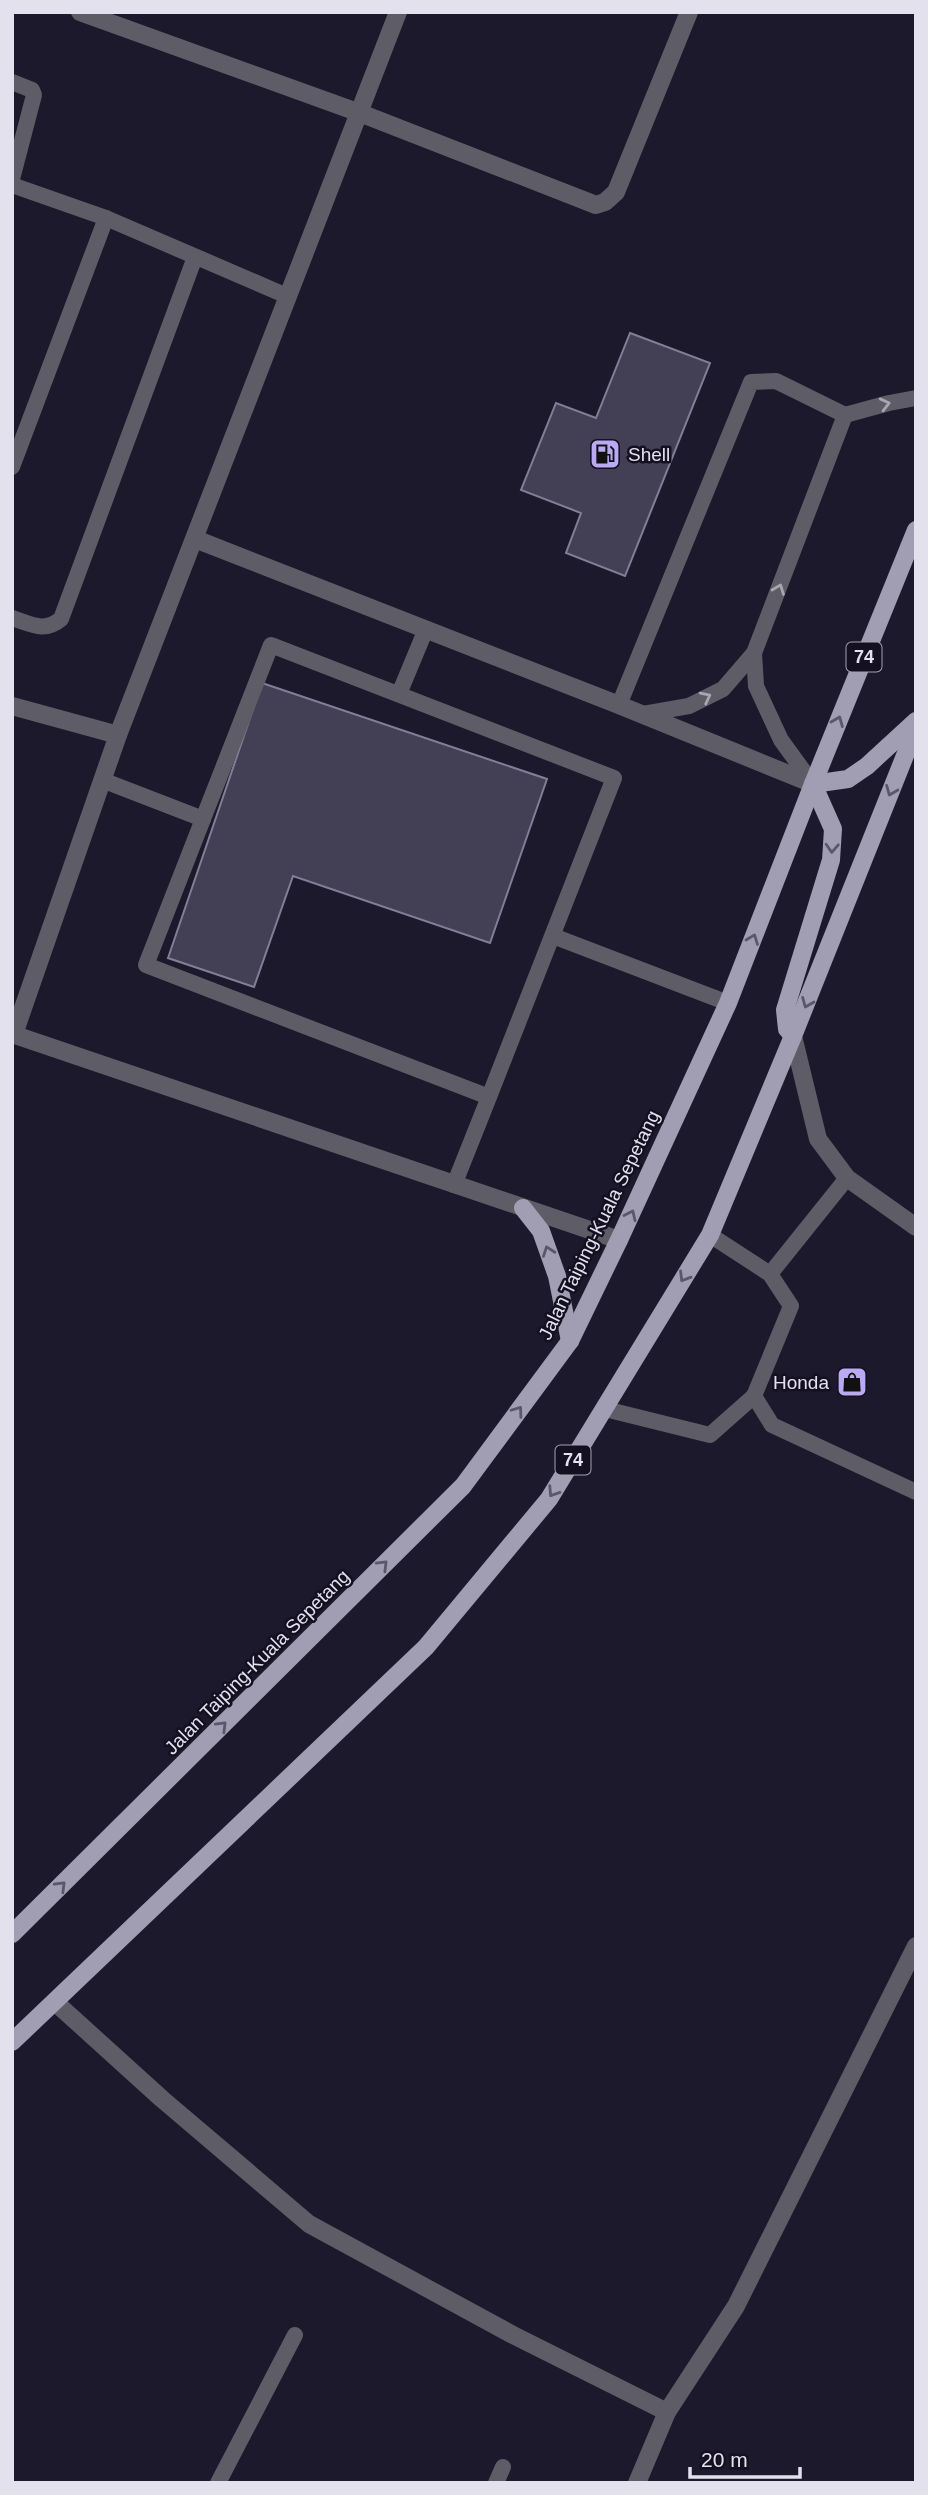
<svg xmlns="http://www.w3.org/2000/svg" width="928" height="2495" font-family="Helvetica,sans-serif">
<rect width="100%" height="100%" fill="#1d192c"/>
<!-- building -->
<g fill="#433f54" stroke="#837e96" stroke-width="2">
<polygon points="630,333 710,363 625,576 566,553 581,513 521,490 556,403 596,418"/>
<polygon points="262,683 547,779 490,943 293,876 254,987 168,958"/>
</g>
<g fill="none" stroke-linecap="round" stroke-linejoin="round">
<!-- service -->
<g stroke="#5e5d67" stroke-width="16">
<polyline points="12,82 32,90 34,95 12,179"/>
<polyline points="12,185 106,218 287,296"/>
<polyline points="12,467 106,218"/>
<path d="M12,618C31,624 44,633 61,619L195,257"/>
<polyline points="754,653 756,686 781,740 813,784"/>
<polyline points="399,694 426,629"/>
<polyline points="619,705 751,382 776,381 845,415"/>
<polyline points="643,714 689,706 723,689 754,653 845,415 889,403 916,398"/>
<polyline points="102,780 203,819"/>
<polyline points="553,936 728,1003"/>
<polyline points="454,1185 489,1097 146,965 271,645 614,778 489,1097"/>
<polyline points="710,1235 770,1274 791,1306 754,1396 772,1425 916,1492"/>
<polyline points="770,1274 847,1178"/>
<polyline points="605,1409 710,1435 754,1396"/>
<polyline points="218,2483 295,2335"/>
<polyline points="496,2483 503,2467"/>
</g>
<!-- minor -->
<g stroke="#5e5d67" stroke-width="18">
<polyline points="80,12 360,113 596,205 605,202 616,192 689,12"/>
<polyline points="195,539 619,705 813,784"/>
<polyline points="12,706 118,735"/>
<polyline points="12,1034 619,1240"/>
<polyline points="14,1034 118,735 398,12"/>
<polyline points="793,1036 818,1139 847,1178 916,1227"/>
<polyline points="56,2003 162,2099 309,2224 513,2335 667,2412"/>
<polyline points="637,2483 667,2412 736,2306 916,1946"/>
</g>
<!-- primary -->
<g stroke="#a19eb3" stroke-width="18">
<polyline points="813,784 848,779 867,766 916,721"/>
<polyline points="793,1036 787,1029 785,1010 831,860 833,829 813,784"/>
<polyline points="523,1208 541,1231 557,1276 570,1341"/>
<polyline points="12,1934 463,1486 570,1341 619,1240 728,1003 813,784 916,530"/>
<polyline points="12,2042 426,1647 549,1499 710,1235 793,1036 916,728"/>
</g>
</g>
<!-- one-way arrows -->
<defs><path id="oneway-chevron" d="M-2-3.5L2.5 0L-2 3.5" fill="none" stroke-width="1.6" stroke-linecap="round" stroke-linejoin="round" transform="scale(1.75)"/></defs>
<g stroke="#a7a6b1">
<use href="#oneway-chevron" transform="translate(885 404) rotate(-14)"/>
<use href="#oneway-chevron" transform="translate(779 589) rotate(-69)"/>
<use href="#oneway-chevron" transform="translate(706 697) rotate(-27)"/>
</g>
<g stroke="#5a576a">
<use href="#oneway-chevron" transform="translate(838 721) rotate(-68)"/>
<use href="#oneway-chevron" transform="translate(891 791) rotate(112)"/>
<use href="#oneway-chevron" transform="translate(832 848) rotate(93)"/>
<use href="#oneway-chevron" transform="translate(753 939) rotate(-69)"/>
<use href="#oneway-chevron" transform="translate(807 1003) rotate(112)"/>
<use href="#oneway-chevron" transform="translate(631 1215) rotate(-65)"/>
<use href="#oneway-chevron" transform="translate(548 1251) rotate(-110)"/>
<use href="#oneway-chevron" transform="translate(684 1277) rotate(121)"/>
<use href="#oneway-chevron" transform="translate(518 1411) rotate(-54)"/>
<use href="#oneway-chevron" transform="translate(553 1492) rotate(123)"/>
<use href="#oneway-chevron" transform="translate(383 1565) rotate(-45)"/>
<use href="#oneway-chevron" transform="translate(222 1726) rotate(-45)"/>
<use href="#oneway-chevron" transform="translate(61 1886) rotate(-45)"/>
</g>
<!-- icons -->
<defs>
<g id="fuel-square" transform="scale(1.575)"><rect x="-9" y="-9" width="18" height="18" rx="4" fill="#baaaf6" stroke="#141022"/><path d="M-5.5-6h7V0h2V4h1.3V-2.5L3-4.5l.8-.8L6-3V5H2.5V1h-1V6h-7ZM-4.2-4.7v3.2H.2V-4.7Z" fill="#111"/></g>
<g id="shop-square" transform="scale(1.575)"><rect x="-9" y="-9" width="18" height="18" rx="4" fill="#baaaf6" stroke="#141022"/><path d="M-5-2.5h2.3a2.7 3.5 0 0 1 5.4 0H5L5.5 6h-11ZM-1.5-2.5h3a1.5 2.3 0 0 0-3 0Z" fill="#111"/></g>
</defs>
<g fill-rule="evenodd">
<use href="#fuel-square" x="605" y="454"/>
<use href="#shop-square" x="852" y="1382"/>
</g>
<g text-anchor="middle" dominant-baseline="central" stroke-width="5" stroke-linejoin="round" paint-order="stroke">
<!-- shield labels -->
<g fill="#141022" stroke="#a5a2b1" stroke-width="2">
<rect x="846.5" y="642.5" width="35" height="29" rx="5"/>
<rect x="555.5" y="1445.5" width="35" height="29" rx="5"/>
</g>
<g font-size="18" font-weight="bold" fill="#e3e1ee">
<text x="864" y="657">74</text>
<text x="573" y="1460">74</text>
</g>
<!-- poi labels -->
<g font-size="19" fill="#e3e1ee" stroke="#141022" text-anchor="start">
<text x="628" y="454">Shell</text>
<text x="829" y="1382" text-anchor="end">Honda</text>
</g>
<!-- street labels -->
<g font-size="19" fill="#e3e1ee" stroke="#141022">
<text transform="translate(599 1225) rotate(-64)">Jalan Taiping-Kuala Sepetang</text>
<text transform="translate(257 1662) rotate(-45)">Jalan Taiping-Kuala Sepetang</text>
</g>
</g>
<!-- border -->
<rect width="928" height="2495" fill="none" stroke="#e3e1ee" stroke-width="28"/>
<!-- scale -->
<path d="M690 2467v10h110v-10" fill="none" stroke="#e3e1ee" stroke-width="3.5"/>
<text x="701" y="2467" font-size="21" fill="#e3e1ee" stroke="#141022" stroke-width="5" paint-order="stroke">20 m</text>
</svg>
